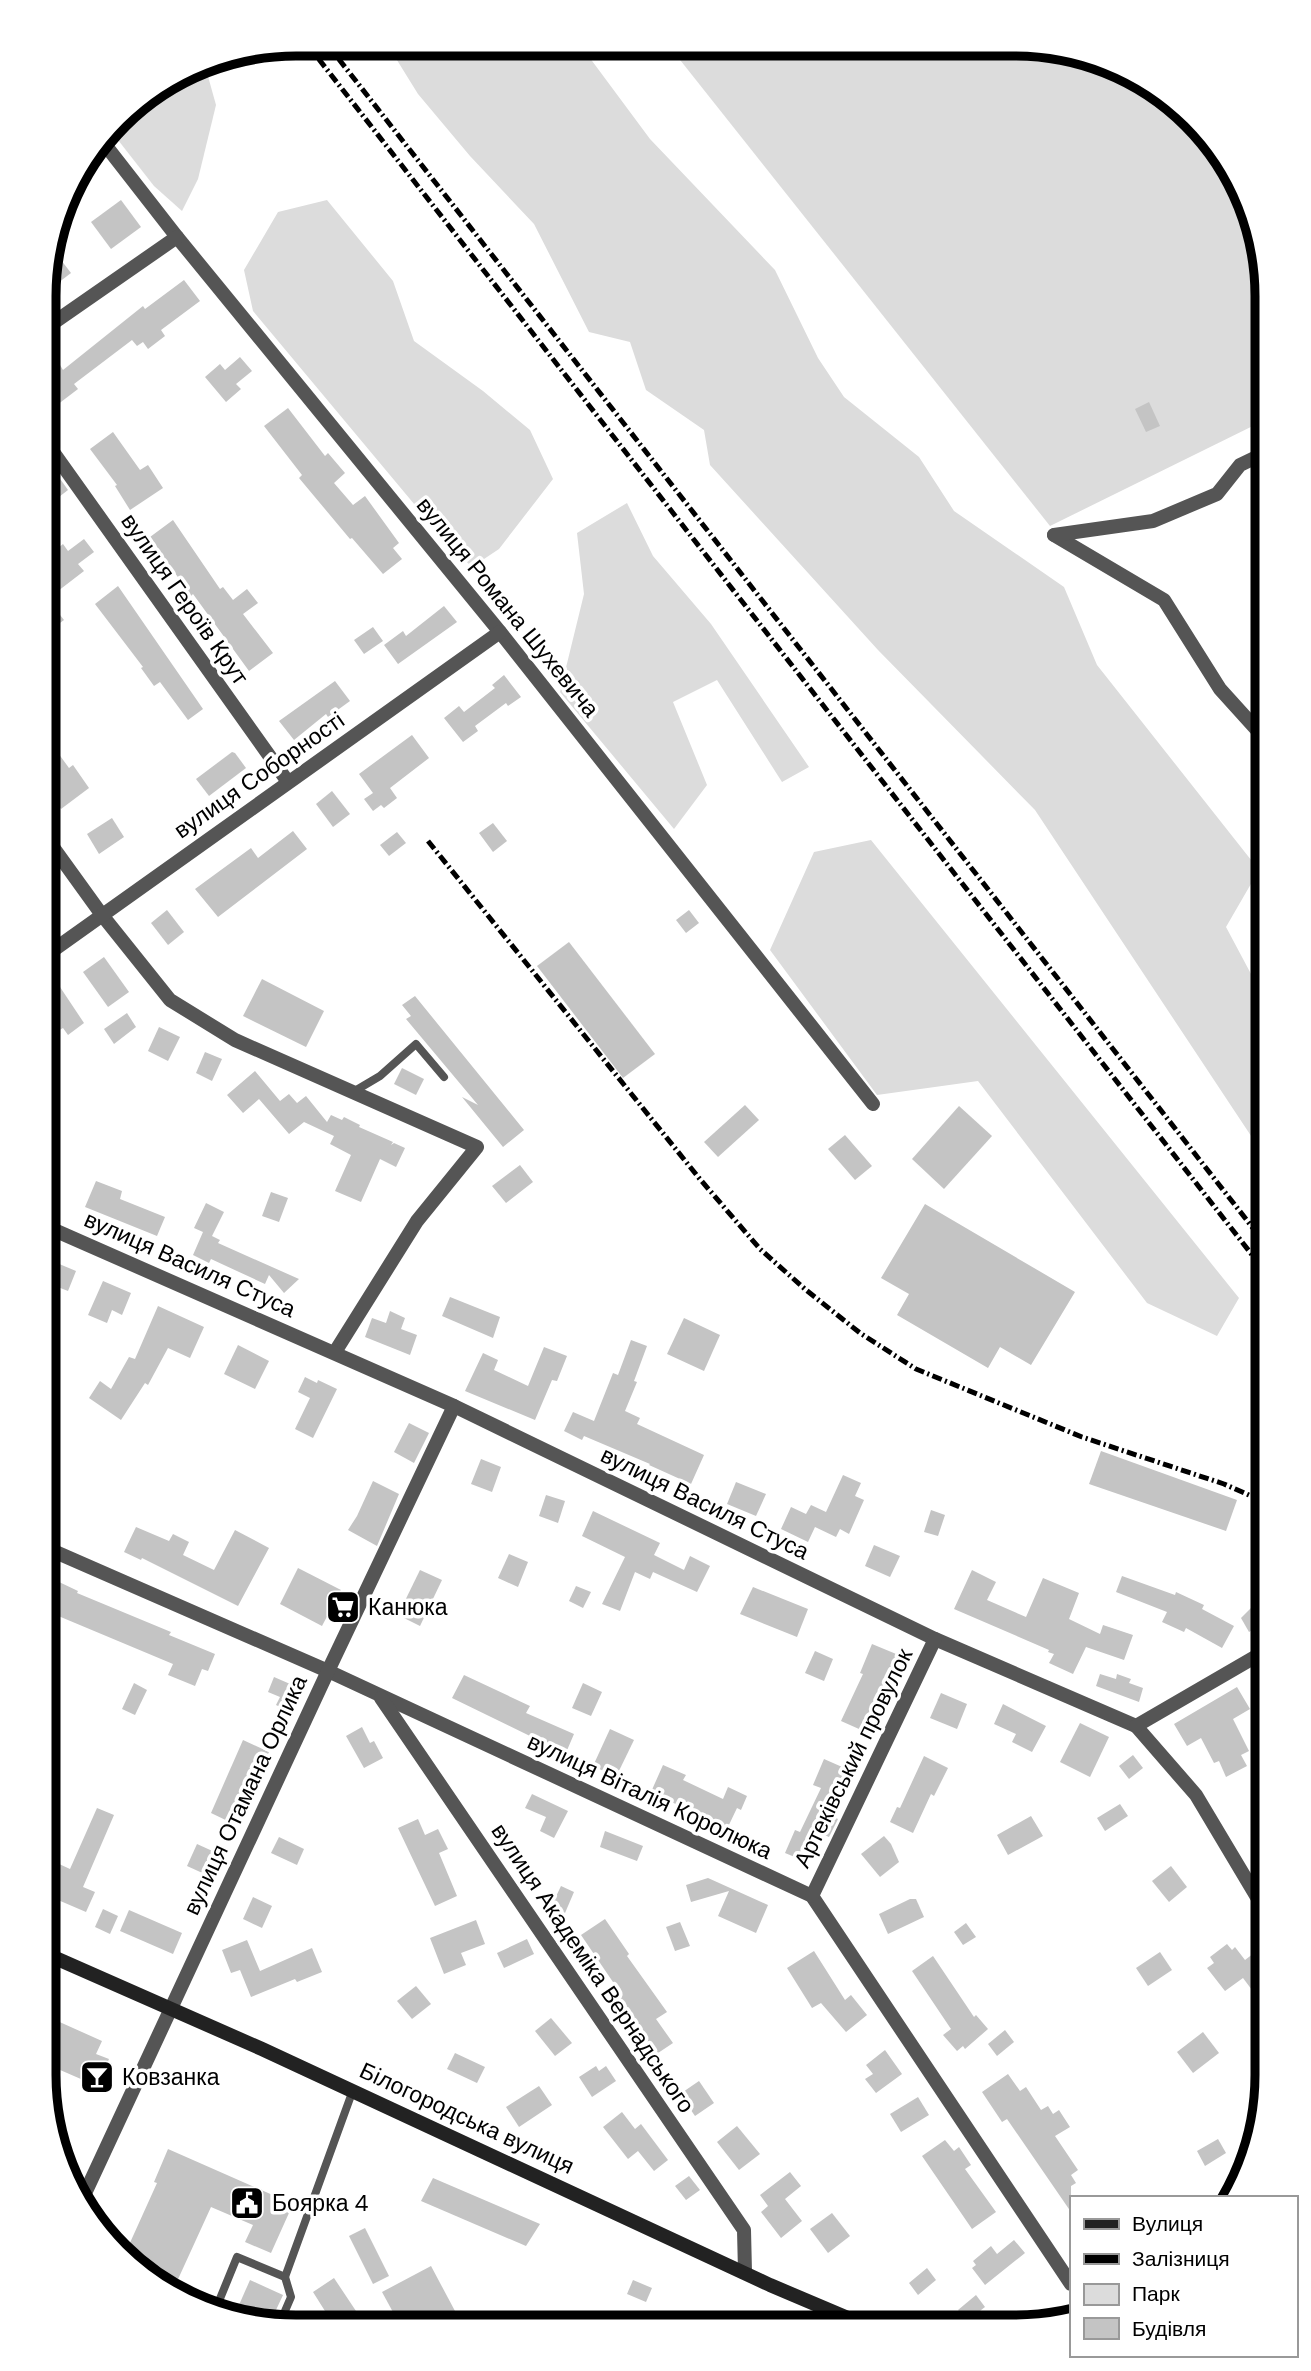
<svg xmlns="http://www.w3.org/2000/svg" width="1311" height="2371" font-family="'DM Sans',sans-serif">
<rect width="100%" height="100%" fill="#fff"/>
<!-- green -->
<g fill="#dcdcdc">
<polygon points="387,44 581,46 650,139 775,270 818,358 844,397 919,457 954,511 1064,587 1097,665 1259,870 1226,927 1267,1004 1267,1160 1035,810 878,650 710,465 704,430 646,390 630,342 589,332 534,224 470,156 418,94"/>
<polygon points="669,46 1064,49 1181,106 1254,214 1267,296 1267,419 1050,526"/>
<polygon points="204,62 216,105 198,179 182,211 154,186 111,131 129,107"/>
<polygon points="327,200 393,281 414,341 483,391 530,430 553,479 499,549 472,567 445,541 253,311 244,270 278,212"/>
<polygon points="627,503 653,556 711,624 809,767 782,782 717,680 673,702 707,785 674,829 560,692 584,594 577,533"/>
<polygon points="871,840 1239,1298 1217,1336 1147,1303 978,1081 877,1095 770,950 814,852"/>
</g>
<!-- building -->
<g fill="#c4c4c4">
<polygon points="121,200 141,227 111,249 91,222"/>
<polygon points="51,247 71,273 46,292 46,263"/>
<polygon points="184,280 200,301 161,330 165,336 148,349 143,342 137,346 132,340 74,384 78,389 57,405 46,390 46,376 60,365 63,370 143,306 145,309"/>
<polygon points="240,357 252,371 236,384 241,389 226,402 205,377 220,364 225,370"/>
<polygon points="1149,402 1160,426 1146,432 1135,409"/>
<polygon points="288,408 325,456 328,453 345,473 334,483 353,505 365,496 399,543 393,548 402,559 383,574 352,538 350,539 299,478 302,475 264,426"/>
<polygon points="113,432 140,470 148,465 163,488 130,510 115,486 117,485 90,449"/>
<polygon points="46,459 68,490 46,507"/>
<polygon points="173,520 220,589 223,587 233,600 247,589 258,603 243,614 273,653 249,671 193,594 191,596 150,537"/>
<polygon points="84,539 94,552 78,564 84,571 58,591 46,574 46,558 63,544 68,551"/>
<polygon points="118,586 203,709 188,720 160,682 154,686 141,668 143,667 95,604"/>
<polygon points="45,596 64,620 45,634"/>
<polygon points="444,606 457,622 398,664 384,645 403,631 406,636"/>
<polygon points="373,627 383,641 364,654 354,640"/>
<polygon points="504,675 521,697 508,706 506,703 475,726 478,731 463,742 444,718 459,706 464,712 495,688 492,685"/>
<polygon points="335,681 350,701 328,717 326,714 294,740 279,721"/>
<polygon points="45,735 69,768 73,765 89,788 61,809 45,788"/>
<polygon points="412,735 429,758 390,788 397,798 384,808 381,805 373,811 364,799 373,793 359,774"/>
<polygon points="232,752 235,753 246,768 209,796 196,779"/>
<polygon points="332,791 350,814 333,827 316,804"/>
<polygon points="112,818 124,837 99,854 87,834"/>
<polygon points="493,823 507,841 493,852 479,833"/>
<polygon points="293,831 307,849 218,917 195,889 251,848 258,858"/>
<polygon points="397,832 406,843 389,856 380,845"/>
<polygon points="167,910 184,932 168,945 151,923"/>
<polygon points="689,910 699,923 686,933 676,920"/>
<polygon points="569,942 655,1054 623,1078 537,966"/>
<polygon points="104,957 129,992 108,1007 83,972"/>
<polygon points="262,979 324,1011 306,1047 243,1016"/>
<polygon points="60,987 84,1023 68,1035 63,1028 56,1032 45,1016 45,997"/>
<polygon points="415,996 524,1130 503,1147 462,1097 478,1105 406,1019 411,1016 402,1005"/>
<polygon points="127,1013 136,1027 114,1044 104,1029"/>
<polygon points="159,1027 180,1037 168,1061 148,1051"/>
<polygon points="205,1052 222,1059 212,1081 196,1073"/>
<polygon points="402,1068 424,1079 416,1095 394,1084"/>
<polygon points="255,1071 280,1101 289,1094 297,1103 306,1096 327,1122 331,1115 342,1120 344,1117 360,1125 359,1127 393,1142 391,1145 394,1143 405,1148 396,1167 380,1159 361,1202 335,1191 351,1155 330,1144 334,1136 304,1122 289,1134 259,1099 243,1113 227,1095"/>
<polygon points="745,1105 759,1120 718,1157 704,1142"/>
<polygon points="959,1106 992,1136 944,1189 912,1159"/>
<polygon points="845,1135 872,1166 855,1180 828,1149"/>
<polygon points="520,1165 533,1182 506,1203 492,1186"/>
<polygon points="96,1181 122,1191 120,1199 165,1217 157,1236 85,1207"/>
<polygon points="271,1192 288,1198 279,1222 262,1216"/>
<polygon points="206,1203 224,1212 212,1236 220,1240 218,1243 299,1279 284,1293 269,1275 265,1284 211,1259 209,1263 193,1255 203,1232 194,1228"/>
<polygon points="925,1204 1075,1292 1031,1365 1000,1347 988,1368 897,1315 909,1294 881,1278"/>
<polygon points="45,1258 76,1271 68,1291 45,1282"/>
<polygon points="103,1281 131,1293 122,1315 112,1310 107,1323 88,1315"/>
<polygon points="450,1297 500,1317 493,1338 442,1316"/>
<polygon points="158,1306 204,1327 190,1358 168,1348 148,1385 145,1383 121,1420 89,1398 100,1381 111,1389 129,1357 135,1359"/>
<polygon points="390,1311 405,1318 401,1329 417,1335 410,1355 365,1337 372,1318 386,1323"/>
<polygon points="684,1318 720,1335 704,1371 667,1354"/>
<polygon points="631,1340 647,1346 634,1381 637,1382 625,1411 640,1418 637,1424 704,1455 691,1484 649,1465 650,1464 584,1436 582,1440 564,1431 573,1412 594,1421 613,1373 618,1375"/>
<polygon points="238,1345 269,1361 255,1389 224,1374"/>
<polygon points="544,1347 567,1356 557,1381 552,1380 535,1420 465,1391 483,1353 498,1360 494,1370 528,1386"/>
<polygon points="305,1377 317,1383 318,1380 337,1389 313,1438 295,1429 310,1398 298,1392"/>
<polygon points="409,1423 429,1433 414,1463 394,1452"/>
<polygon points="1101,1451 1237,1500 1226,1531 1089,1484"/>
<polygon points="481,1459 501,1467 492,1492 471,1484"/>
<polygon points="843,1475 861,1483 855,1496 864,1500 849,1534 840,1529 836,1537 815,1527 808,1542 781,1529 791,1507 806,1514 811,1505 826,1512"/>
<polygon points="373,1481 399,1494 377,1546 348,1530 357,1516"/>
<polygon points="736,1482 766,1494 756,1516 727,1504"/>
<polygon points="546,1495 565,1501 558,1523 539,1516"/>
<polygon points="931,1510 945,1515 938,1536 924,1532"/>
<polygon points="593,1511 660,1543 654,1555 684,1570 690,1556 710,1566 697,1592 653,1572 650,1579 635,1572 620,1611 602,1604 625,1557 582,1536"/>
<polygon points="136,1527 169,1541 173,1534 189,1542 183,1555 214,1570 235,1530 269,1548 238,1606 142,1558 141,1560 124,1552"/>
<polygon points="874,1545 900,1556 890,1577 865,1566"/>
<polygon points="509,1554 528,1562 518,1587 498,1578"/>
<polygon points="298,1568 341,1590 322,1626 280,1604"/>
<polygon points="420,1570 442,1580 420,1626 398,1615"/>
<polygon points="972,1570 996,1582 987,1600 1026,1617 1043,1578 1079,1593 1069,1619 1100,1634 1103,1625 1133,1635 1124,1660 1086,1647 1073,1674 1049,1663 1054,1654 1048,1652 1049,1650 954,1609"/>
<polygon points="1122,1576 1175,1595 1176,1592 1204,1605 1202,1609 1234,1626 1222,1648 1186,1628 1184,1632 1162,1622 1167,1612 1116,1592"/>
<polygon points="57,1581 78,1591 77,1593 171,1632 169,1635 215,1654 208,1671 202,1669 195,1686 168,1675 173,1664 44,1610"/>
<polygon points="576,1586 591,1592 583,1608 569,1601"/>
<polygon points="753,1587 808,1609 797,1637 740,1614"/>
<polygon points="1257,1602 1267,1621 1249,1632 1241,1618"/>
<polygon points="872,1644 901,1656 868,1733 841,1721 863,1674 860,1673"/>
<polygon points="815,1651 833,1659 824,1681 805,1673"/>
<polygon points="1100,1674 1116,1679 1117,1674 1131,1679 1129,1683 1143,1688 1139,1702 1096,1686"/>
<polygon points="464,1675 530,1706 526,1713 574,1734 565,1755 546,1747 543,1754 528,1747 532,1737 452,1698"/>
<polygon points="274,1677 304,1690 293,1713 276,1705 280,1697 268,1692"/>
<polygon points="134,1683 147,1690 135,1715 122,1709"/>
<polygon points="583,1683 602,1692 591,1716 572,1708"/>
<polygon points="1237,1687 1250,1709 1233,1719 1249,1751 1241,1755 1247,1766 1226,1777 1219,1761 1214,1763 1201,1738 1187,1746 1174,1724"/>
<polygon points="941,1693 967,1704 957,1729 930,1718"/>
<polygon points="1003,1704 1046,1726 1032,1752 1012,1742 1016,1734 994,1724"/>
<polygon points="1080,1723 1109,1737 1090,1777 1060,1762"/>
<polygon points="362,1727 370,1743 374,1741 383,1758 364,1768 346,1736"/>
<polygon points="610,1729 634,1740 616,1777 593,1766"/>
<polygon points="243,1740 269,1752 236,1825 211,1813"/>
<polygon points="1133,1755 1143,1768 1129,1779 1119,1766"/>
<polygon points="924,1756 948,1768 934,1796 931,1794 913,1833 890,1822 897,1807 900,1808"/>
<polygon points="824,1759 849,1770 830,1815 838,1819 829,1837 820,1833 807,1862 785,1853 795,1830 800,1832 821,1788 813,1785"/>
<polygon points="663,1765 686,1775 683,1780 723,1799 728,1787 747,1796 741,1810 737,1808 727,1829 651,1792"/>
<polygon points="532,1794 568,1811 554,1838 540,1831 546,1817 525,1808"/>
<polygon points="1120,1804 1128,1816 1105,1831 1097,1818"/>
<polygon points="97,1808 114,1815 83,1887 95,1892 86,1912 58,1900 60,1895 44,1887 44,1857 70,1869"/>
<polygon points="1031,1816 1043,1836 1008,1855 997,1835"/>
<polygon points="418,1819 425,1835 438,1829 448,1849 439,1853 457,1896 435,1906 398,1828"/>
<polygon points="605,1831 643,1846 637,1861 600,1847"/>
<polygon points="884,1836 891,1844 899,1862 880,1877 861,1854"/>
<polygon points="279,1837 304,1849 297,1865 271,1853"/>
<polygon points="197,1844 219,1854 209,1876 187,1866"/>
<polygon points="1171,1866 1187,1887 1169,1902 1152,1881"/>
<polygon points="708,1878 768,1905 756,1933 718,1916 729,1891 691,1902 686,1885"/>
<polygon points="561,1886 574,1892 565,1913 551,1907"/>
<polygon points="253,1897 272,1906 262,1928 243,1919"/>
<polygon points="910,1899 916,1899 924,1917 888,1934 879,1914"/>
<polygon points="103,1909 118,1916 110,1934 95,1927"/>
<polygon points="129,1910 182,1933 173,1954 120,1931"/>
<polygon points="605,1919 629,1954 627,1956 667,2012 656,2019 673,2043 655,2055 646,2040 648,2038 611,1988 615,1985 581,1935"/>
<polygon points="476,1920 485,1944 461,1953 466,1965 444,1974 430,1938"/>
<polygon points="680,1922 690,1946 675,1951 666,1927"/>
<polygon points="966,1923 976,1937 963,1945 954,1932"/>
<polygon points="527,1939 534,1954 504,1968 497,1953"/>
<polygon points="247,1940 260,1971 312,1948 322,1972 297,1982 295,1979 251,1997 240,1970 231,1973 222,1950"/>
<polygon points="1227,1944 1232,1950 1235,1947 1245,1960 1258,1950 1267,1961 1267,2010 1243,1978 1225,1991 1207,1968 1214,1963 1210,1957"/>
<polygon points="814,1951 845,2000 851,1995 867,2015 846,2032 821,2003 812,2008 787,1968"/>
<polygon points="1160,1952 1172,1970 1148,1986 1136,1968"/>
<polygon points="933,1956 974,2017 976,2015 988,2029 965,2049 963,2046 957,2051 943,2035 951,2029 912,1971"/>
<polygon points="416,1986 431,2004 412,2019 397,2001"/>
<polygon points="44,2015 102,2041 96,2054 109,2059 97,2086 44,2063"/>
<polygon points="551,2018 572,2043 555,2056 535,2031"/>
<polygon points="1005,2030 1014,2042 997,2056 988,2044"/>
<polygon points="1203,2032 1219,2053 1193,2073 1177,2052"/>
<polygon points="885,2050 902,2074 876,2093 865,2079 873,2074 866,2065"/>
<polygon points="455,2053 485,2067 477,2083 447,2069"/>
<polygon points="596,2066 599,2071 606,2066 616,2081 592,2097 579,2077"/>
<polygon points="1008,2074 1020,2091 1026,2087 1041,2110 1048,2106 1053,2114 1059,2110 1070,2127 1055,2136 1078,2170 1071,2175 1076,2183 1071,2186 1071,2212 1007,2119 1002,2122 982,2092"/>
<polygon points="699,2081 714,2103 695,2116 680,2094"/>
<polygon points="539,2086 552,2105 519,2127 506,2107"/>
<polygon points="918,2097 929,2115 901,2132 890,2114"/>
<polygon points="622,2112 635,2129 641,2124 668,2160 654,2171 638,2151 628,2159 603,2127"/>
<polygon points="737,2126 760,2154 739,2170 717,2142"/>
<polygon points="1218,2139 1226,2153 1205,2166 1197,2151"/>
<polygon points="945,2140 954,2151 959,2147 971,2165 965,2169 996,2212 972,2229 922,2156"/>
<polygon points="168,2149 293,2204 271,2253 245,2242 253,2225 211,2207 174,2288 142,2275 124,2256 157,2183 154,2182"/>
<polygon points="790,2172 801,2186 785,2199 802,2221 781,2238 761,2212 768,2206 760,2195"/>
<polygon points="689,2176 700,2190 686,2200 675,2186"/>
<polygon points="433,2178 540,2224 526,2246 421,2201"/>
<polygon points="832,2213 850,2236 828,2253 810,2229"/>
<polygon points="365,2228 389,2276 373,2284 349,2236"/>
<polygon points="1014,2240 1025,2253 985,2285 972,2268 976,2265 973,2261 991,2246 997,2254"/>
<polygon points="431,2266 463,2326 400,2325 382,2292"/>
<polygon points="927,2268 936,2280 918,2295 909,2283"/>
<polygon points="334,2278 358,2314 345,2322 339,2313 330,2319 313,2292"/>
<polygon points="250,2280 283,2295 269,2325 262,2325 235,2314"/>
<polygon points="633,2280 652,2288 646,2302 627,2294"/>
<polygon points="976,2295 985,2307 967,2321 958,2310"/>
</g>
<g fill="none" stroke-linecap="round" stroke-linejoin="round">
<!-- lane -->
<g stroke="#555" stroke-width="8">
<polyline points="353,1092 380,1076 416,1044 444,1077"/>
<polyline points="217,2306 237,2257 285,2277 353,2090"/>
<polyline points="279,2325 291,2297 285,2277"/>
</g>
<!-- street -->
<g stroke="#555" stroke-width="14">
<polyline points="103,142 177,237 500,632 873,1104"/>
<polyline points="46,328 177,237"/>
<polyline points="46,442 288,782"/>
<polyline points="1054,535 1164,600 1220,689 1267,741"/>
<polyline points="1054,535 1153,521 1217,494 1240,465 1267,452"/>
<polyline points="45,836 102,915 170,1000 235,1040 477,1147 417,1221 335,1352"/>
<polyline points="45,956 500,632"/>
<polyline points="45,1226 454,1406 935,1639 1136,1726 1196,1795 1267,1914"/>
<polyline points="44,1547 328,1671 812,1896 1071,2284"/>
<polyline points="381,1698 744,2230 745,2272"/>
<polyline points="1136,1726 1267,1650"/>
<polyline points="812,1896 935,1639"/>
<polyline points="80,2204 328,1671 454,1406"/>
</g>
<!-- secondary -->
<polyline stroke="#222" stroke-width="14" points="44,1953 262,2049 770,2285 869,2327"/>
<!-- rail -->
<g stroke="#000" stroke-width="5" stroke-dasharray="10 3.5 2 3.5" stroke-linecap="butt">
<polyline points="307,44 1267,1274"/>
<polyline points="327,44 1267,1246"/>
<polyline points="428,841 699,1178 760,1249 806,1290 860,1333 916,1369 1082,1437 1224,1484 1267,1503"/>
</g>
</g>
<!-- icons -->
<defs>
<g id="supermarket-square" transform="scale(1.75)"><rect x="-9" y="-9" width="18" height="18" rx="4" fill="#000" stroke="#fff"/><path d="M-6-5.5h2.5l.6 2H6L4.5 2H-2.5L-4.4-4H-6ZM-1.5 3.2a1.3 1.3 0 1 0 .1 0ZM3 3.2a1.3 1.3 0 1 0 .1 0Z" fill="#fff"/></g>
<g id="bar-square" transform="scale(1.75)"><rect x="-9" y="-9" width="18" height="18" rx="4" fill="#000" stroke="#fff"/><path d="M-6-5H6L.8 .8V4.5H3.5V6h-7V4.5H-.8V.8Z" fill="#fff"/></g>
<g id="civic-square" transform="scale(1.75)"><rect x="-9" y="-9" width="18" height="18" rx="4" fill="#000" stroke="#fff"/><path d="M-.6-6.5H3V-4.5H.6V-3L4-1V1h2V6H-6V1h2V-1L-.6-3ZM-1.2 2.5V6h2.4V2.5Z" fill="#fff"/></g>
</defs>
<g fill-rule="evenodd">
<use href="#supermarket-square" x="343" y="1607"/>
<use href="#bar-square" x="97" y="2077"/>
<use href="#civic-square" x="247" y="2203"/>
</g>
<g text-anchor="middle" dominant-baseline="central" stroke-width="7" stroke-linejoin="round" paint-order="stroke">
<!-- street labels -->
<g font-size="23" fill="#000" stroke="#fff">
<text transform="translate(185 599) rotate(55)">вулиця Героїв Крут</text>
<text transform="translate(508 607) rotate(51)">вулиця Романа Шухевича</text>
<text transform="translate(259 775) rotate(-35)">вулиця Соборності</text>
<text transform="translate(190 1264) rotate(24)">вулиця Василя Стуса</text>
<text transform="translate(705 1503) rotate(26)">вулиця Василя Стуса</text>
<text transform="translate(853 1758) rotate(-64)">Артеківський провулок</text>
<text transform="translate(245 1795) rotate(-65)">вулиця Отамана Орлика</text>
<text transform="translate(650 1796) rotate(25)">вулиця Віталія Королюка</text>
<text transform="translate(593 1968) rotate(56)">вулиця Академіка Вернадського</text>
<text transform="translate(467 2118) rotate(25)">Білогородська вулиця</text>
</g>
<!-- poi labels -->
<g font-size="23" fill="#000" stroke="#fff" text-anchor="start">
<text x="368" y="1607">Канюка</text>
<text x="122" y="2077">Ковзанка</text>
<text x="272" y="2203">Боярка 4</text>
</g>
</g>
<!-- crop -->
<path d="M0 0H1311V2371H0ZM296 56H1015A240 240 0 0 1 1255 296V2075A240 240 0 0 1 1015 2315H296A240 240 0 0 1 56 2075V296A240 240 0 0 1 296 56Z" fill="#fff" fill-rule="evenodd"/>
<path fill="none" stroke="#000" stroke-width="9" d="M296 56H1015A240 240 0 0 1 1255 296V2075A240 240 0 0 1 1015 2315H296A240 240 0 0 1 56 2075V296A240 240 0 0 1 296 56Z"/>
<!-- legend -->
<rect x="1070" y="2196" width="228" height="161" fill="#ffffff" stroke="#999999" stroke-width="2"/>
<rect x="1084" y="2219" width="35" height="10" fill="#222222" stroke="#999999" stroke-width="2"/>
<text x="1132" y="2231" font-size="21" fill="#000000">Вулиця</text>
<rect x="1084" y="2254" width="35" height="10" fill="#000000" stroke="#999999" stroke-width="2"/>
<text x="1132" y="2266" font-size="21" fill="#000000">Залізниця</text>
<rect x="1084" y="2284" width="35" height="21" fill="#dcdcdc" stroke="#999999" stroke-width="2"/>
<text x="1132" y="2301" font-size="21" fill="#000000">Парк</text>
<rect x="1084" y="2318" width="35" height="21" fill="#c4c4c4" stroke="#999999" stroke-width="2"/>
<text x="1132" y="2336" font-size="21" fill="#000000">Будівля</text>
</svg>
